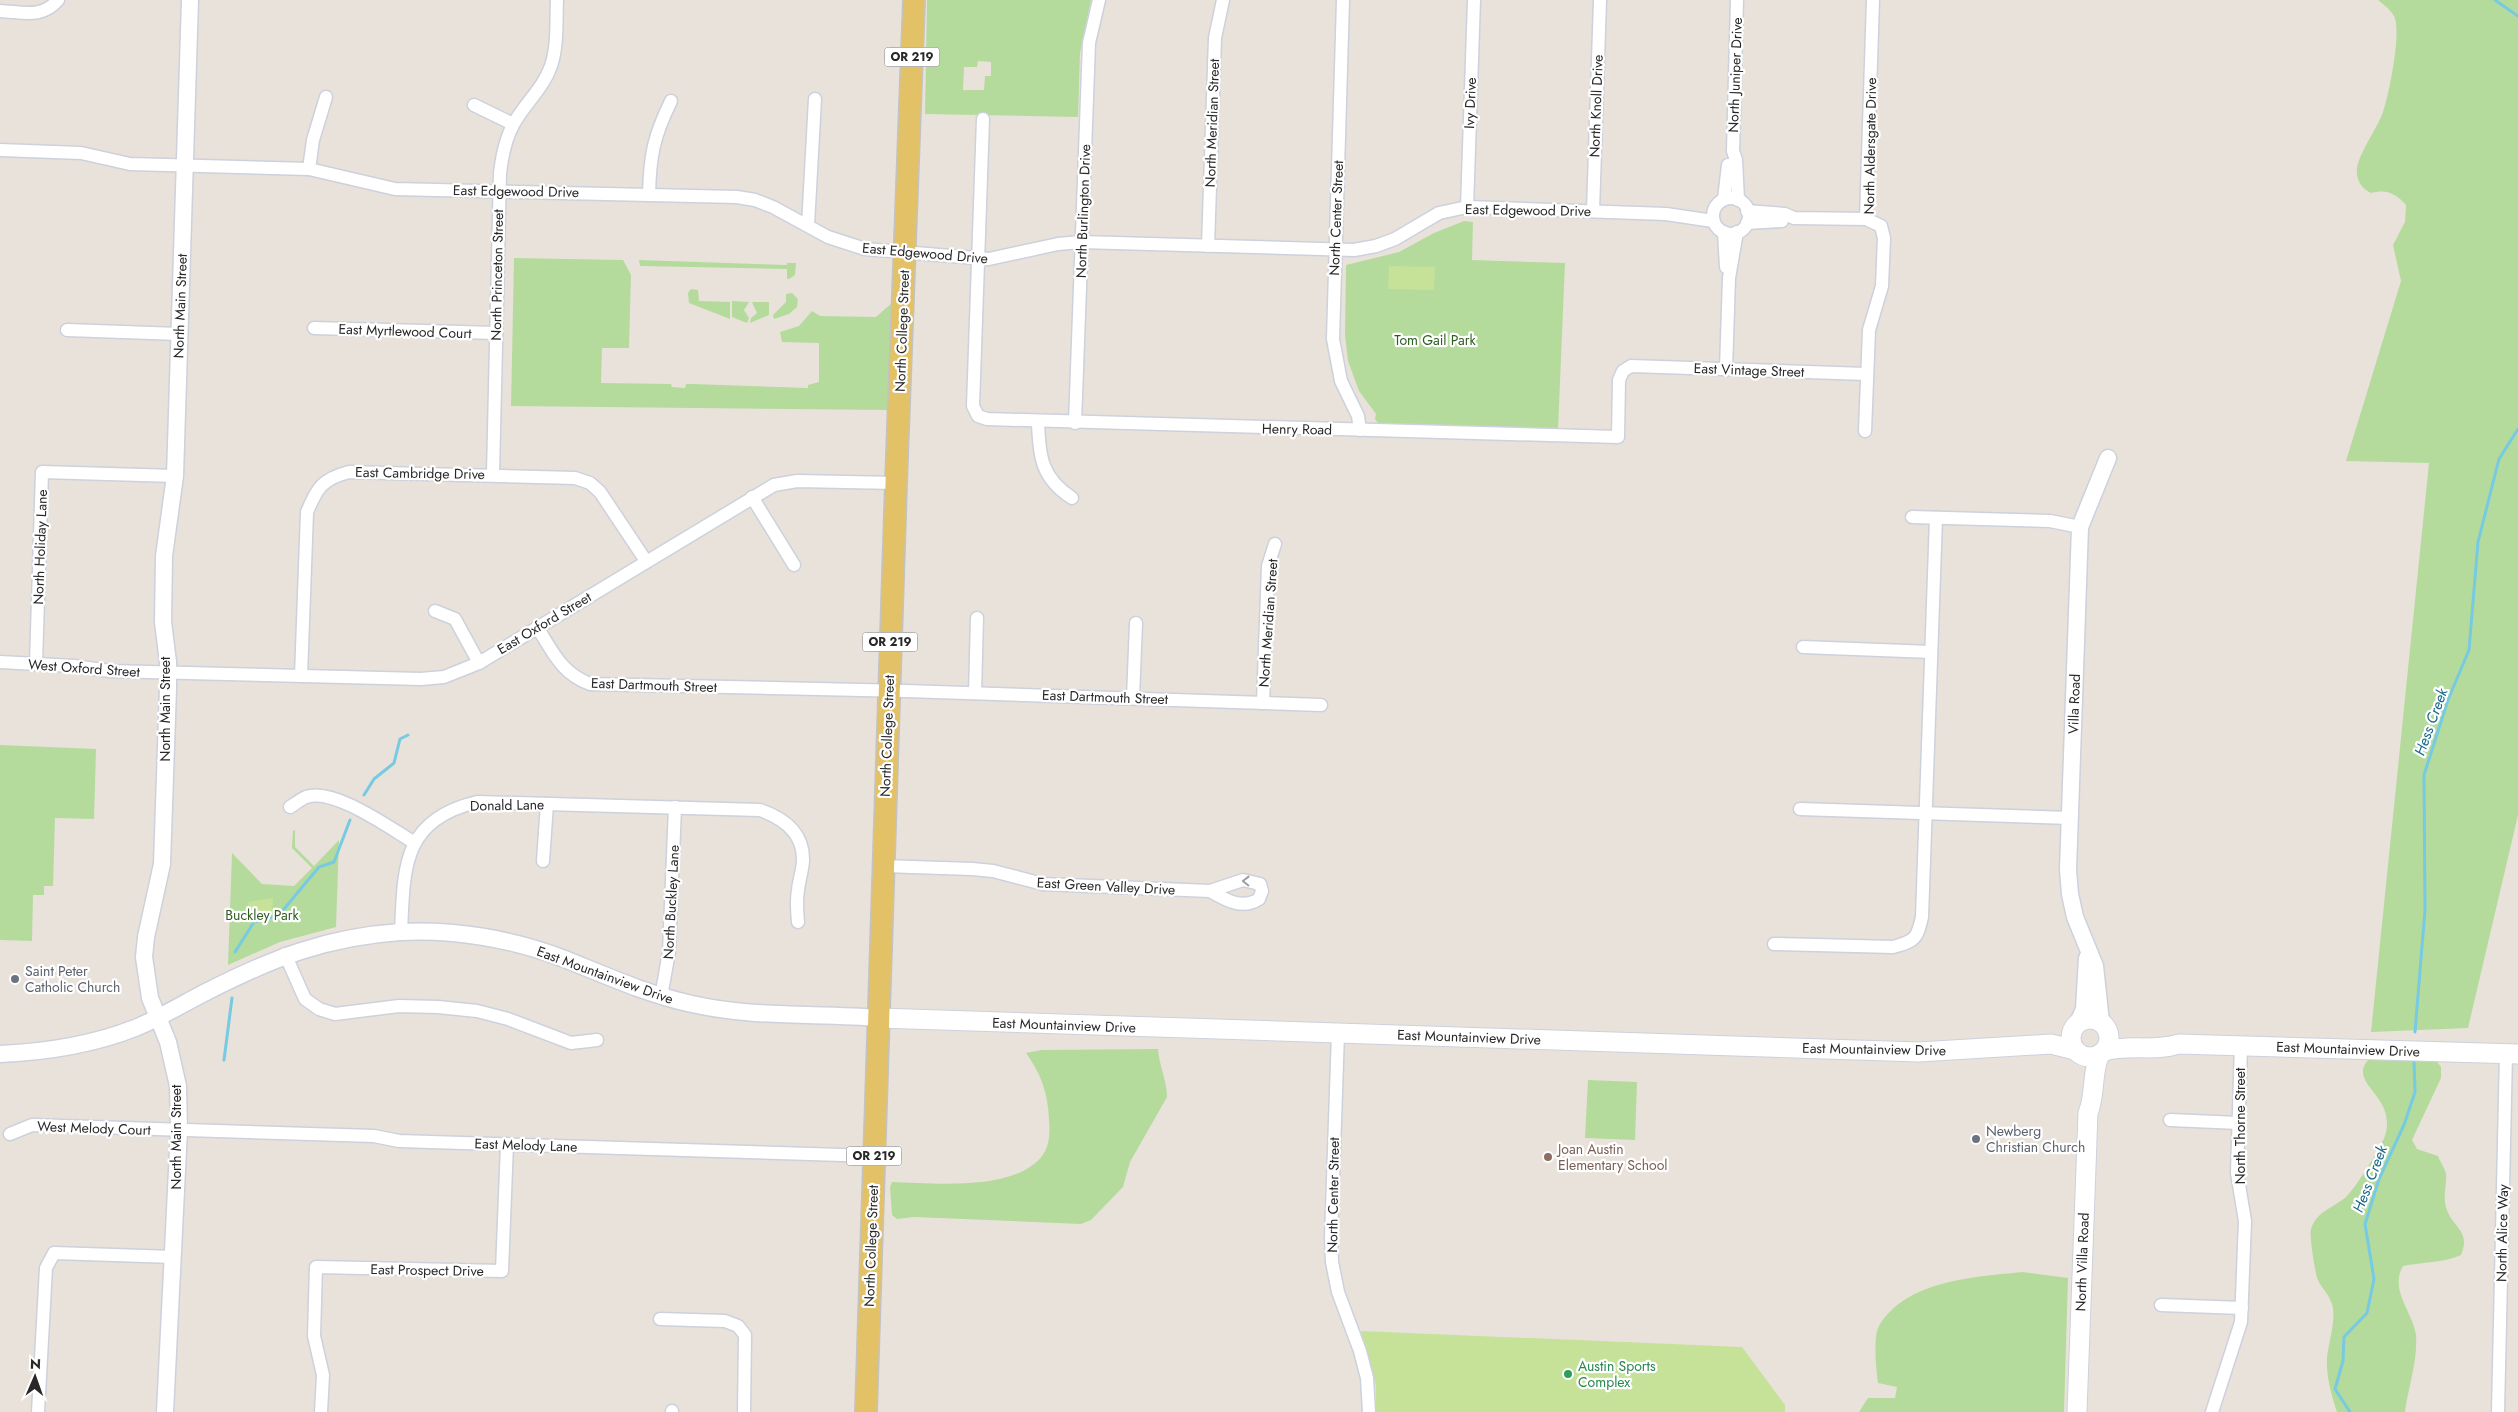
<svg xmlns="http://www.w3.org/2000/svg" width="2518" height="1412" font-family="Jost,sans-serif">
<rect width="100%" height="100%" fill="#e9e2db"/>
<!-- green -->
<g fill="#b4db9c" fill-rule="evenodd">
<path d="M927,0H1091L1080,53L1078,117L925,114ZM978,61L991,62V76H985L984,90H963L964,67H977Z"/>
<path d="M2378,0H2518V815L2468,1028L2371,1032L2429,463L2346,461L2401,281L2393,245L2405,222L2406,205C2395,193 2387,189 2371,193C2361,188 2356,180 2357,168C2360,151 2377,129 2383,112C2389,95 2402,31 2394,16C2390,9 2384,5 2378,0Z"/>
<polygon points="1464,221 1473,222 1472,260 1565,263 1558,429 1380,426 1375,419 1376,414 1359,391 1348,361 1345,335 1346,265 1399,252 1434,233"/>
<polygon points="514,258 623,260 631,275 629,348 602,348 601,383 671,384 672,387 685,388 686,384 693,384 808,388 808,385 819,382 819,343 782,342 780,332 799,326 812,311 820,316 876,317 893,302 889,410 511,406"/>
<polygon points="639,260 787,265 787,263 796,263 795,275 789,279 787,279 787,269 640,266"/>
<polygon points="691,289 698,290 699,301 730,302 730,319 689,303 688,293"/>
<polygon points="792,293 798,299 797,307 789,314 774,319 773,315 786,302 786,294"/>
<polygon points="732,301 749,302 744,310 749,318 747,323 732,317"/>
<polygon points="752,302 769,302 769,315 750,323 751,318 757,313"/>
<polygon points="0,745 96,749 94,819 55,818 53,886 44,886 44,895 33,895 32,941 0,940"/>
<polygon points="295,830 295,847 314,866 339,840 336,927 280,942 228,965 232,853 262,884 294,886 312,868 292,848 293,831"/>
<path d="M1158,1049C1159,1065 1167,1081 1167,1097L1130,1162L1123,1187L1091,1220L1081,1224L914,1217L897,1219L892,1215L890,1187L892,1182C932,1183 1014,1192 1042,1156C1050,1146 1050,1131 1049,1120C1048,1093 1041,1074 1026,1053L1041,1050Z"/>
<path d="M2371,1057L2435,1059L2441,1067V1078L2412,1140L2417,1149L2438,1156C2440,1162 2445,1168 2446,1174C2447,1186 2442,1198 2447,1210C2454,1229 2471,1231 2461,1255C2444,1263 2423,1262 2403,1266C2389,1290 2413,1312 2416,1335C2418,1360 2408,1388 2405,1412H2337C2331,1394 2326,1376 2327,1357C2329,1342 2335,1323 2333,1308C2331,1296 2321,1288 2317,1278C2315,1271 2309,1235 2311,1229C2317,1211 2333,1208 2346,1197C2355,1189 2381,1147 2385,1136C2398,1094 2343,1083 2371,1057Z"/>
<polygon points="1588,1080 1637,1082 1635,1140 1585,1138"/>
<path d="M2022,1272L2068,1278L2064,1412H1859L1868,1398H1895L1897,1387L1878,1383C1876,1370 1873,1336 1879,1326C1906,1280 1975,1277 2022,1272Z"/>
</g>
<!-- pitch -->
<g fill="#c5e298">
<polygon points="1389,266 1435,267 1434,290 1388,289"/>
<polygon points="273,898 272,916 248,921 248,902"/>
<polygon points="1361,1331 1742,1347 1785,1405 1785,1412 1376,1412 1376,1386"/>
</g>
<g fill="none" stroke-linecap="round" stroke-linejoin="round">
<!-- stream -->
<g stroke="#76cae2" stroke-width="3">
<polyline points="2495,0 2518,16"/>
<polyline points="364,795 374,779 394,763 400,739 408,735"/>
<polyline points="235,952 254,922 279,915 319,867 334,862 350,820"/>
<polyline points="2415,1032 2425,910 2424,775 2448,700 2469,650 2478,542 2499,459 2518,429"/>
<polyline points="224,1060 232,998"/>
<polyline points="2350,1412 2335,1389 2343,1361 2344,1337 2367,1313 2374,1279 2365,1224 2379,1179 2404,1125 2415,1092 2414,1061"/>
</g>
<!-- minor casing -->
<g stroke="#cdd1dc" stroke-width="15">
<g id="minor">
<polyline points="1343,0 1333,339 1341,381 1358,416 1360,430"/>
<polyline points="1737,0 1733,151 1736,160 1738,200"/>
<path d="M0,11C23,12 42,19 58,0"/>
<polyline points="474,105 513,124"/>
<polyline points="983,119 973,406 978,416 987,419 1618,437 1619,380 1623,371 1631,366 1866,374"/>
<polyline points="0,150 81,153 130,164 309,169 395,189 737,197 755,200 773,207 828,237 865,249 989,259 1058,244 1081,242 1354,250 1376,246 1395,239 1439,213 1467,207 1666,214 1713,221"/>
<polyline points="309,169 313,140 326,97"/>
<path d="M649,194C650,154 654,136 671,101"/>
<circle cx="1731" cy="216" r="18"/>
<polyline points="1724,199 1728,165"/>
<polyline points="1467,207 1474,0"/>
<polyline points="1593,211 1600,0"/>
<polyline points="1747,211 1785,214 1794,218 1866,219 1881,226 1884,238 1882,286 1869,330 1865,431"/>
<polyline points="1866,219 1873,0"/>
<polyline points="1747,223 1782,221"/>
<polyline points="808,225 815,99"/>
<polyline points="1724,232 1726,267"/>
<polyline points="1208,246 1215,38 1223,0"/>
<polyline points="314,328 496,333"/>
<polyline points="67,330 179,334"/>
<polyline points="1726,369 1729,278 1737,232"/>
<path d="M1038,421C1039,456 1041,478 1072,498"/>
<polyline points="1075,423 1089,43 1099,0"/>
<path d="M493,474L500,173C502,156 505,140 513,125C524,104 543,89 551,66C558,45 556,21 557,0"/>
<polyline points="752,497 794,565"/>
<polyline points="1912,517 2050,521 2080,527"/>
<polyline points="435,611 455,619 479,663"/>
<path d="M537,627C553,652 561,673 590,684L906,691L1321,705"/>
<polyline points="1803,647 1931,652"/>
<polyline points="0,662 74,666 110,671 421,679 444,677 479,663 774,485 797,481 896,483"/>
<polyline points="36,664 42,472 175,476"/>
<path d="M301,676L307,512C317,488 322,479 349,472L575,478L590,483L600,492L646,561"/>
<polyline points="975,693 977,618"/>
<polyline points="1133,698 1136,623"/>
<polyline points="1263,703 1268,566 1275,544"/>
<path d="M290,807C295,804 301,799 306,797C334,787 391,829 415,843"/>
<polyline points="1800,809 2070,818"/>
<polyline points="543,861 547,804"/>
<path d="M883,866L972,869L993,871L1043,884L1210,891L1243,880L1260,884L1262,891L1259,899C1242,910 1226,900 1210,891"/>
<path d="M401,932C404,867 402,820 477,802L760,810C783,818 803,832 803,859C803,869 799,880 798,890C796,901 797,911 798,922"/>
<path d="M1774,944L1893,947C1915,941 1917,939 1922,917L1936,518"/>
<polyline points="285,954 305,999 319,1009 335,1014 399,1006 438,1007 477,1011 508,1019 571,1043 597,1040"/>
<polyline points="661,997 669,952 675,807"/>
<polyline points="1338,1033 1331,1238 1332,1262 1338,1292 1360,1351 1367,1378 1369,1412"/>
<polyline points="2170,1120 2239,1123"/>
<polyline points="10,1134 32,1125 374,1136 399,1141 874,1156"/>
<polyline points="2161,1305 2242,1308"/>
<polyline points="660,1319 725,1321 738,1326 745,1335 744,1412"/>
<polyline points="672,1411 672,1412"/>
<polyline points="38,1412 46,1268 54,1253 174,1257"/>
<polyline points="321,1412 323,1375 314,1336 316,1267 502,1271 507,1144"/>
<polyline points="2212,1412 2241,1322 2245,1221 2237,1173 2241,1046"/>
<polyline points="2498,1412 2506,1053"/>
</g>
</g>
<!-- tertiary casing -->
<g stroke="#cdd1dc" stroke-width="19">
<g id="tertiary">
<polyline points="2101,1022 2095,966 2075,917 2070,894 2068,870 2080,527 2108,458"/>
<polyline points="2078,1023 2084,1009 2087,958"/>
<path d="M0,1054C45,1052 92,1045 135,1028C160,1018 184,1003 208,991C273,958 327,937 400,932C454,929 512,939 562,958C605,975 646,994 692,1004C753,1018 817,1013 879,1018"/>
<polyline points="165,1412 179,1130 178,1086 168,1042 150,998 144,957 146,937 162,864 168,688 168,662 163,622 164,556 175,476 190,0"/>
</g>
</g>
<!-- secondary casing -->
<g stroke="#cdd1dc" stroke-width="21">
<g id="secondary">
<polyline points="879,1018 1919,1052 2051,1044 2075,1050"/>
<circle cx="2090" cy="1038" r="19"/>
<path d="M2104,1051C2129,1044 2154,1052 2179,1044L2518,1054"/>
<path d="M2077,1412L2088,1113C2096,1094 2091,1073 2100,1054"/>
</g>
</g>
<!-- primary casing -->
<g stroke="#c3c3c3" stroke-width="24">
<polyline id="primary" points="866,1412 896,483 914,0"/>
</g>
<!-- minor -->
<use href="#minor" stroke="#fff" stroke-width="12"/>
<!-- tertiary -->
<use href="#tertiary" stroke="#fff" stroke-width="16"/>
<!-- secondary -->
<use href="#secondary" stroke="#fff" stroke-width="19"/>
<!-- primary -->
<use href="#primary" stroke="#e3c166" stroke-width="21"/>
</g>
<!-- one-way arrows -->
<defs><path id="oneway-chevron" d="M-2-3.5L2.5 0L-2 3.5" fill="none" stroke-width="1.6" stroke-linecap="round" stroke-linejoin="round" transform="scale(1.25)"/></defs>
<use stroke="#9e9e9e" href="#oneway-chevron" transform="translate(1246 881) rotate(-179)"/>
<!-- markers -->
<g fill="#6b7280" stroke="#fff" stroke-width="2">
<circle cx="15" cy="979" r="5"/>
<circle cx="1976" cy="1139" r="5"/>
</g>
<circle fill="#8d6e63" stroke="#fff" stroke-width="2" cx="1548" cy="1157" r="5"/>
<circle fill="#2e9e5b" stroke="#fff" stroke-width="2" cx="1568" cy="1374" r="5"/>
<g text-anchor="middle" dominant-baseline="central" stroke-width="4.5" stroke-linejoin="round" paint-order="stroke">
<!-- shield labels -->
<g fill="#fff" stroke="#686868" stroke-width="1">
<rect x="884.5" y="47.5" width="55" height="19" rx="4"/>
<rect x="862.5" y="632.5" width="55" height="19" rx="4"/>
<rect x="846.5" y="1146.5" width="55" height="19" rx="4"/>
</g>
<g font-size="12" font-weight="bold" fill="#282828">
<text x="912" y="57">OR 219</text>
<text x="890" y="642">OR 219</text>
<text x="874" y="1156">OR 219</text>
</g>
<!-- street labels -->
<g font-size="14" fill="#282828" stroke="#fff">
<text transform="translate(1735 75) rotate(-88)">North Juniper Drive</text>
<text transform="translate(1470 103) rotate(-88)">Ivy Drive</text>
<text transform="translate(1596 106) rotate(-88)">North Knoll Drive</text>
<text transform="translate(1212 123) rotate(-88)">North Meridian Street</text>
<text transform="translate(1870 146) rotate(-89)">North Aldersgate Drive</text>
<text transform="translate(516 191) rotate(1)">East Edgewood Drive</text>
<text transform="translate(1528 210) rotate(1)">East Edgewood Drive</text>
<text transform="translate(1083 211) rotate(-88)">North Burlington Drive</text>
<text transform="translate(1336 218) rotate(-88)">North Center Street</text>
<text transform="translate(925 253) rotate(5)">East Edgewood Drive</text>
<text transform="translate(497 275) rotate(-89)">North Princeton Street</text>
<text transform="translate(180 306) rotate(-88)">North Main Street</text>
<text transform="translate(405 331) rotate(2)">East Myrtlewood Court</text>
<text transform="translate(902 331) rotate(-88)">North College Street</text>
<text transform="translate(1749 370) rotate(2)">East Vintage Street</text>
<text transform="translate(1297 429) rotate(1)">Henry Road</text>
<text transform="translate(420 473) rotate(1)">East Cambridge Drive</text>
<text transform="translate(40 547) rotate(-88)">North Holiday Lane</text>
<text transform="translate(544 623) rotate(-31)">East Oxford Street</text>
<text transform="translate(1268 623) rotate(-86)">North Meridian Street</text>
<text transform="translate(84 668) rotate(4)">West Oxford Street</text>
<text transform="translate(654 685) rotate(2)">East Dartmouth Street</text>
<text transform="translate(1105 697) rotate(2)">East Dartmouth Street</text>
<text transform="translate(2074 704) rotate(-88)">Villa Road</text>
<text transform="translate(165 709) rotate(-90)">North Main Street</text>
<text transform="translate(887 736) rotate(-88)">North College Street</text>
<text transform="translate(507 805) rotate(-1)">Donald Lane</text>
<text transform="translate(1106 886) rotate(3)">East Green Valley Drive</text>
<text transform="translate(671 902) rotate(-87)">North Buckley Lane</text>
<text transform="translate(605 975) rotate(20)">East Mountainview Drive</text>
<text transform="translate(1064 1025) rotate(2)">East Mountainview Drive</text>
<text transform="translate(1469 1037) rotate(2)">East Mountainview Drive</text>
<text transform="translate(1874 1049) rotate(1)">East Mountainview Drive</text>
<text transform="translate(2348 1049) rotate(2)">East Mountainview Drive</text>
<text transform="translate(2240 1126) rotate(-90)">North Thorne Street</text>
<text transform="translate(94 1128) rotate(2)">West Melody Court</text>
<text transform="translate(176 1137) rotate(-90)">North Main Street</text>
<text transform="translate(526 1145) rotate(2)">East Melody Lane</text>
<text transform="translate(1333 1195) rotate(-89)">North Center Street</text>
<text transform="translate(2502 1233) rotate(-89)">North Alice Way</text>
<text transform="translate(871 1246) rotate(-88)">North College Street</text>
<text transform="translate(2082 1262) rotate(-88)">North Villa Road</text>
<text transform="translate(427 1270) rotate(1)">East Prospect Drive</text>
</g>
<!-- park labels -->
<g font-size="14" fill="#2f5d20" stroke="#fff">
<text x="1435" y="340">Tom Gail Park</text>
<text x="262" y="915">Buckley Park</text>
</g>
<!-- worship labels -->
<g font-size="14" fill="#5b616d" stroke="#fff" text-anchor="start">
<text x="25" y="971">Saint Peter<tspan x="25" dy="16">Catholic Church</tspan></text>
<text x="1986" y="1131">Newberg<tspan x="1986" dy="16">Christian Church</tspan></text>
</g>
<!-- education labels -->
<g font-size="14" fill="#785e54" stroke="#fff" text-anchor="start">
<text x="1558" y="1149">Joan Austin<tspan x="1558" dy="16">Elementary School</tspan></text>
</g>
<!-- leisure labels -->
<g font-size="14" fill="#27864d" stroke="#fff" text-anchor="start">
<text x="1578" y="1366">Austin Sports<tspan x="1578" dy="16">Complex</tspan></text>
</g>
<!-- water labels -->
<g font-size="15" font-style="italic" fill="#19688b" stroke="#fff">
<text transform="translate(2431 722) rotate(-70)">Hess Creek</text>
<text transform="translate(2370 1179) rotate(-69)">Hess Creek</text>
</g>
</g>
<!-- north arrow -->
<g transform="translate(35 1377) rotate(2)" stroke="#ffffff" stroke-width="4" paint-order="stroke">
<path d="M0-4L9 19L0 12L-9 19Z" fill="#282828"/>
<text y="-8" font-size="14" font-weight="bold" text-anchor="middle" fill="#282828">N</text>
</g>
</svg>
